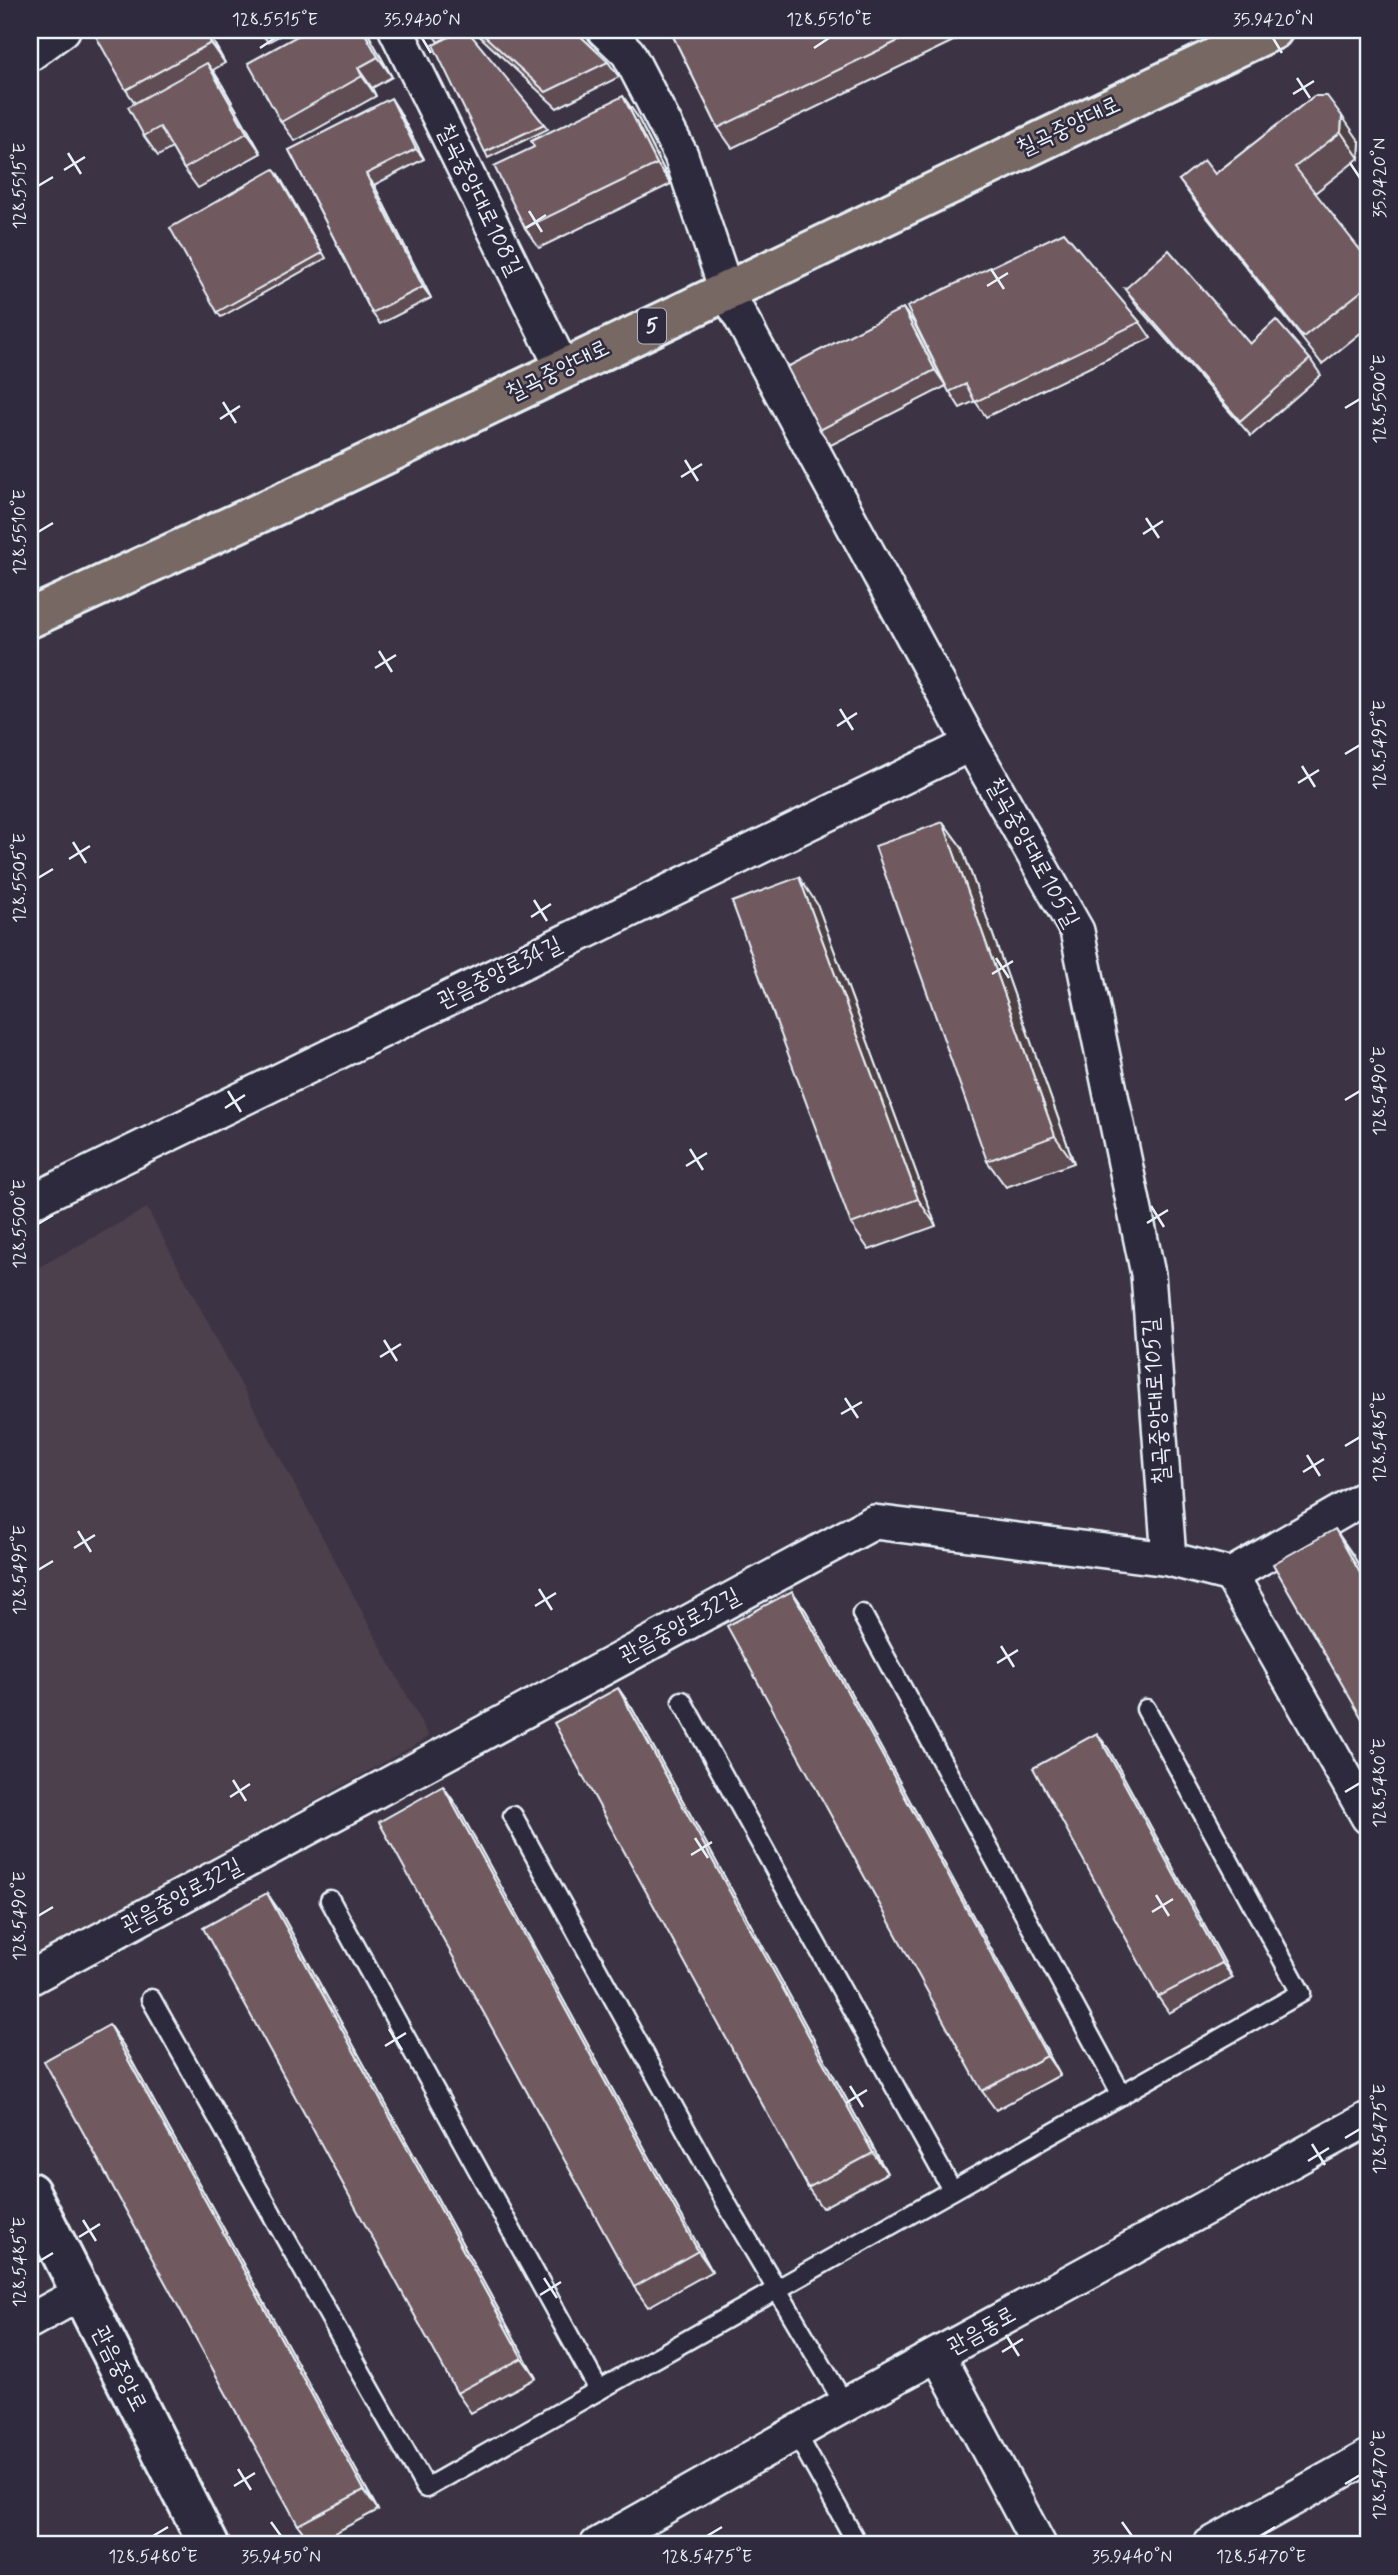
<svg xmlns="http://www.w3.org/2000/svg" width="1398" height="2575" font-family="Mynerve,'Poor Story',sans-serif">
<rect width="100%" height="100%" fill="#3c3444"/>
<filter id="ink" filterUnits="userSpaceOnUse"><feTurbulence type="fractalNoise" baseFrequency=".0143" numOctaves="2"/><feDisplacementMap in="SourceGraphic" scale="14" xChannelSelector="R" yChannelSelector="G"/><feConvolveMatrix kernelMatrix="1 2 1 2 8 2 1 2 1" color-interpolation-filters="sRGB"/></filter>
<g filter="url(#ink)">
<!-- built -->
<polygon fill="#4c3f4c" points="147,1208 429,1737 30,1961 30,1272"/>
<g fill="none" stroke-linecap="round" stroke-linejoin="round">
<!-- lane casing -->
<g stroke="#e8f1f8" stroke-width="23">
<g id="lane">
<polyline points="862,1614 1122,2095"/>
<polyline points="682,1701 952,2190"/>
<polyline points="513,1816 729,2208 845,2405"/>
<polyline points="330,1900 599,2390"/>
<polyline points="151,1999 426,2488 1301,1993 1146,1709"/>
<polyline points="796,2433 858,2545"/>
</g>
</g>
<!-- street casing -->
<g stroke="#e8f1f8" stroke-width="38">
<g id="street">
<polyline points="396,30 563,369"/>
<polyline points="604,30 628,53 681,155 726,290 971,744 1077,931 1148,1274 1169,1559"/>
<polyline points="30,54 63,30"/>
<polyline points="30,1202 971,744"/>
<polyline points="1231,1575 1368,1817"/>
<polyline points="30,1978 874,1522 1169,1559 1231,1575 1368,1496"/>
<polyline points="30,2321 81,2293"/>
<polyline points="938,2355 1039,2545"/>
<polyline points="597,2545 845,2405 1368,2119"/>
<polyline points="1210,2545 1368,2457"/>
</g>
</g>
<!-- secondary casing -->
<g stroke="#e8f1f8" stroke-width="44">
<polyline id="secondary" points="30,2192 209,2545"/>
</g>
<!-- primary casing -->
<g stroke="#e8f1f8" stroke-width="44">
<polyline id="primary" points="30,618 338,477 1273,30"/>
</g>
<!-- lane -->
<use href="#lane" stroke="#2f2a3d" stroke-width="18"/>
<!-- street -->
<use href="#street" stroke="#2f2a3d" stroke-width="33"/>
<!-- secondary -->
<use href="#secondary" stroke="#2f2a3d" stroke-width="38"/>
<!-- primary -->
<use href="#primary" stroke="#776864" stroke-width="38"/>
</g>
<!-- wall -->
<g fill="#604d52" stroke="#e8f1f8" stroke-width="2">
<polygon points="207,30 225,63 213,70 221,83 261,153 198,188 184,169 172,148 158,156 144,136 135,103 126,90"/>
<polygon points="259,30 290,30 268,42"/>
<polygon points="366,30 392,77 372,88 376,96 295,141 281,122"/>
<polygon points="430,30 461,30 438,42"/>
<polygon points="473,30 574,30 608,62 619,77 557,108"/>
<polygon points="670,30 976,30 732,148 718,128"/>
<polygon points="1314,96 1360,142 1359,158 1315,193 1368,260 1368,327 1322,364 1198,206 1179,180 1215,174"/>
<polygon points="398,109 424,159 374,185 431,298 380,324 372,313 289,150"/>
<polygon points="637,116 671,184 539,248 525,228"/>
<polygon points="544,124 548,129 488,158 485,152"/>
<polygon points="278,174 326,258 221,317 217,312"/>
<polygon points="1125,289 1250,344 1310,359 1321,375 1251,436 1136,305"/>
<polygon points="1140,322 1151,338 986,417 975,401 960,408 946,386 831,445 820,430 914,323 941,377"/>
<polygon points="943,822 962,848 1074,1163 1006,1187 987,1161"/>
<polygon points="817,904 936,1226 869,1250 851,1224"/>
<polygon points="792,1591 806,1611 1060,2075 996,2110 982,2091"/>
<polygon points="618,1688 632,1708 887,2173 822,2208 808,2188"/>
<polygon points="1108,1748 1233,1978 1169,2013 1158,1997"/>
<polygon points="443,1786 457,1806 712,2271 648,2307 634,2287"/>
<polygon points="281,1913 536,2378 471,2413 457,2393"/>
<polygon points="109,2025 123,2045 378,2510 312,2545 298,2525"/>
</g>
<!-- shaded-wall -->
<g fill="#4e3f42" stroke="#e8f1f8" stroke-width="2">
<polygon points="204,30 207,30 225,63 211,43"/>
<polygon points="363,30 366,30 392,77 378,57"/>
<polygon points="207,63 221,83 261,153 247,133"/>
<polygon points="358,68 372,88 376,96 362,76"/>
<polygon points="623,96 637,116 671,184 657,164"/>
<polygon points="391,98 398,109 424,159 416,149"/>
<polygon points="1342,116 1360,142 1359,158 1341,132"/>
<polygon points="366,174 374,185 431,298 423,287"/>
<polygon points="903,308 914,323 946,386 935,370"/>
<polygon points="943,822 962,848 1074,1163 1055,1136"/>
<polygon points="799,877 817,904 936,1226 918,1199"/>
<polygon points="1335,1529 1353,1555 1368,1581 1368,1587"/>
<polygon points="792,1591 806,1611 1060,2075 1047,2056"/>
<polygon points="618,1688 632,1708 887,2173 873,2153"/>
<polygon points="1097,1733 1108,1748 1233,1978 1222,1963"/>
<polygon points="443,1786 457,1806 712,2271 698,2251"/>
<polygon points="267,1893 281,1913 536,2378 522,2358"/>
<polygon points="109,2025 123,2045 378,2510 364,2490"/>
</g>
<!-- building -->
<g fill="#705a5f" stroke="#e8f1f8" stroke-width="2">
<polygon points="100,30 204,30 211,43 126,90 94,33"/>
<polygon points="308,30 363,30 378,57 358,68 362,76 281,122 248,63"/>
<polygon points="430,30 447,30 434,37"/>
<polygon points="463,30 467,30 544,124 485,152 433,45"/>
<polygon points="478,30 574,30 608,62 546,92"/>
<polygon points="670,30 921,30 718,128"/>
<polygon points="207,63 247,133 184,169 160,127 144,136 128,107"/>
<polygon points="623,96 657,164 525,228 494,166 534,147 531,141"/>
<polygon points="1314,96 1327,96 1342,116 1341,132 1295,167 1368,260 1368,286 1303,337 1179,180 1204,160 1215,174"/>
<polygon points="391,98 416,149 366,174 423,287 372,313 289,150"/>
<polygon points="274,169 322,253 217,312 170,228"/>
<polygon points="1064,232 1140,322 975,402 966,384 949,392 907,307"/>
<polygon points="1169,250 1250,344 1276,320 1310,359 1240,421 1125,289"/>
<polygon points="903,308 935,370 820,430 787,367"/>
<polygon points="943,822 1055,1136 987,1161 875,846"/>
<polygon points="799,877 918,1199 851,1224 732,902"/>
<polygon points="1335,1529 1368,1587 1368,1729 1273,1564"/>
<polygon points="792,1591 1047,2056 982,2091 727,1626"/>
<polygon points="618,1688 873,2153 808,2188 554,1723"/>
<polygon points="1097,1733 1222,1963 1158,1997 1033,1768"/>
<polygon points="443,1786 698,2251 634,2287 379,1822"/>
<polygon points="267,1893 522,2358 457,2393 203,1928"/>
<polygon points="109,2025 364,2490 298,2525 44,2061"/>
</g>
</g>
<!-- ticks -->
<path fill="none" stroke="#e8f1f8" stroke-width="2.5" d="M422,38L431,53M1273,38L1282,53M260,48L275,38M814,48L829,38M1297,78L1310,98M1293,94L1314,81M68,153L81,174M1350,163L1360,178M64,170L85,157M38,186L53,177M529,211L542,232M526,228L546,215M991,269L1004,289M987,286L1008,273M223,402L236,423M1345,408L1360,399M220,419L240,406M685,460L698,481M681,477L702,464M1146,518L1159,538M38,532L53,523M1143,534L1163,521M379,651L392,672M375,668L396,655M840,709L853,730M837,726L857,713M1345,754L1360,745M1302,766L1315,787M1298,783L1319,770M73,842L86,863M69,859L90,846M38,878L53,869M534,900L547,921M531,917L551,904M996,958L1009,978M992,974L1013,961M228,1091L241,1112M1345,1100L1360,1091M225,1108L245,1095M690,1149L703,1170M686,1166L707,1153M1151,1206L1164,1227M1147,1223L1168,1210M38,1224L53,1215M384,1340L397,1361M380,1357L401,1344M845,1398L858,1418M841,1414L862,1402M1345,1446L1360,1437M1307,1455L1320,1476M1303,1472L1324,1459M78,1531L91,1552M74,1548L95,1535M38,1570L53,1561M539,1589L552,1610M535,1606L556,1593M1001,1646L1014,1667M997,1663L1018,1650M233,1780L246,1801M1345,1792L1360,1783M230,1797L250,1784M695,1838L708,1858M691,1855L712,1842M1156,1895L1169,1916M1152,1912L1173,1899M38,1916L53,1907M389,2029L402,2050M385,2046L406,2033M850,2086L863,2107M846,2103L867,2090M1345,2138L1360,2129M1312,2144L1325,2165M1308,2161L1329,2148M83,2220L96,2241M79,2237L100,2224M38,2262L53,2253M544,2278L557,2298M540,2295L561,2282M1006,2335L1019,2356M1002,2352L1023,2339M238,2469L251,2490M1345,2484L1360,2475M234,2486L255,2473M271,2522L281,2536M1122,2522L1132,2536M153,2536L168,2527M707,2536L722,2527M1261,2536L1275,2527"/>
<g text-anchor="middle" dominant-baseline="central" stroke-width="5" stroke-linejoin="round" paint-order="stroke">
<!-- shield labels -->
<rect fill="#2f2a3d" stroke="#b0b5c0" stroke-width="2" x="638" y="308.5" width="28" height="35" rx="5"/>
<g font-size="21" font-weight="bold" fill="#e8f1f8">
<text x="652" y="326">5</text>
</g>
<!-- street labels -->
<g font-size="23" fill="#e8f1f8" stroke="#2f2a3d">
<text transform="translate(1069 127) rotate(-25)">칠곡중앙대로</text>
<text transform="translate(479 200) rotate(64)">칠곡중앙대로108길</text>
<text transform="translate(558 371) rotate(-26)">칠곡중앙대로</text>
<text transform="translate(1032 853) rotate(61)">칠곡중앙대로105길</text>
<text transform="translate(500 973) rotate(-26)">관음중앙로34길</text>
<text transform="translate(1157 1401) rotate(-94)">칠곡중앙대로105길</text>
<text transform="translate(680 1626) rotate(-28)">관음중앙로32길</text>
<text transform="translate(182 1896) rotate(-28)">관음중앙로32길</text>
<text transform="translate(982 2331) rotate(-29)">관음동로</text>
<text transform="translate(119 2369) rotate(63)">관음중앙로</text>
</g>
</g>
<!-- margin -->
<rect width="1398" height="2575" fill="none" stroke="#2f2a3d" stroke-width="77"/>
<rect x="38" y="38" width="1322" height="2498" fill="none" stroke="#e8f1f8" stroke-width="2.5"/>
<g font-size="18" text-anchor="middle" fill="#e8f1f8">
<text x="275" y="25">128.5515°E</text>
<text x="422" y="25">35.9430°N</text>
<text x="829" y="25">128.5510°E</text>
<text x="1273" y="25">35.9420°N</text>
<text transform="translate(1379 178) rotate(-90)" y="6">35.9420°N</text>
<text transform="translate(19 186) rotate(-90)" y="6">128.5515°E</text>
<text transform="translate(1379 399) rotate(-90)" y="6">128.5500°E</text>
<text transform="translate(19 532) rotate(-90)" y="6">128.5510°E</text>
<text transform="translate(1379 745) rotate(-90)" y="6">128.5495°E</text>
<text transform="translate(19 878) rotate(-90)" y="6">128.5505°E</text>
<text transform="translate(1379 1091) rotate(-90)" y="6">128.5490°E</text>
<text transform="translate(19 1224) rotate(-90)" y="6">128.5500°E</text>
<text transform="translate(1379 1437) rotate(-90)" y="6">128.5485°E</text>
<text transform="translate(19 1570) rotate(-90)" y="6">128.5495°E</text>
<text transform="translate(1379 1783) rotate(-90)" y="6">128.5480°E</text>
<text transform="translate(19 1916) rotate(-90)" y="6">128.5490°E</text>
<text transform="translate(1379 2129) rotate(-90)" y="6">128.5475°E</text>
<text transform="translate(19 2262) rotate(-90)" y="6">128.5485°E</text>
<text transform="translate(1379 2475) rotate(-90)" y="6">128.5470°E</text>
<text x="153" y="2562">128.5480°E</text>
<text x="281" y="2562">35.9450°N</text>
<text x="707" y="2562">128.5475°E</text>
<text x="1132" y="2562">35.9440°N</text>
<text x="1261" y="2562">128.5470°E</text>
</g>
</svg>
